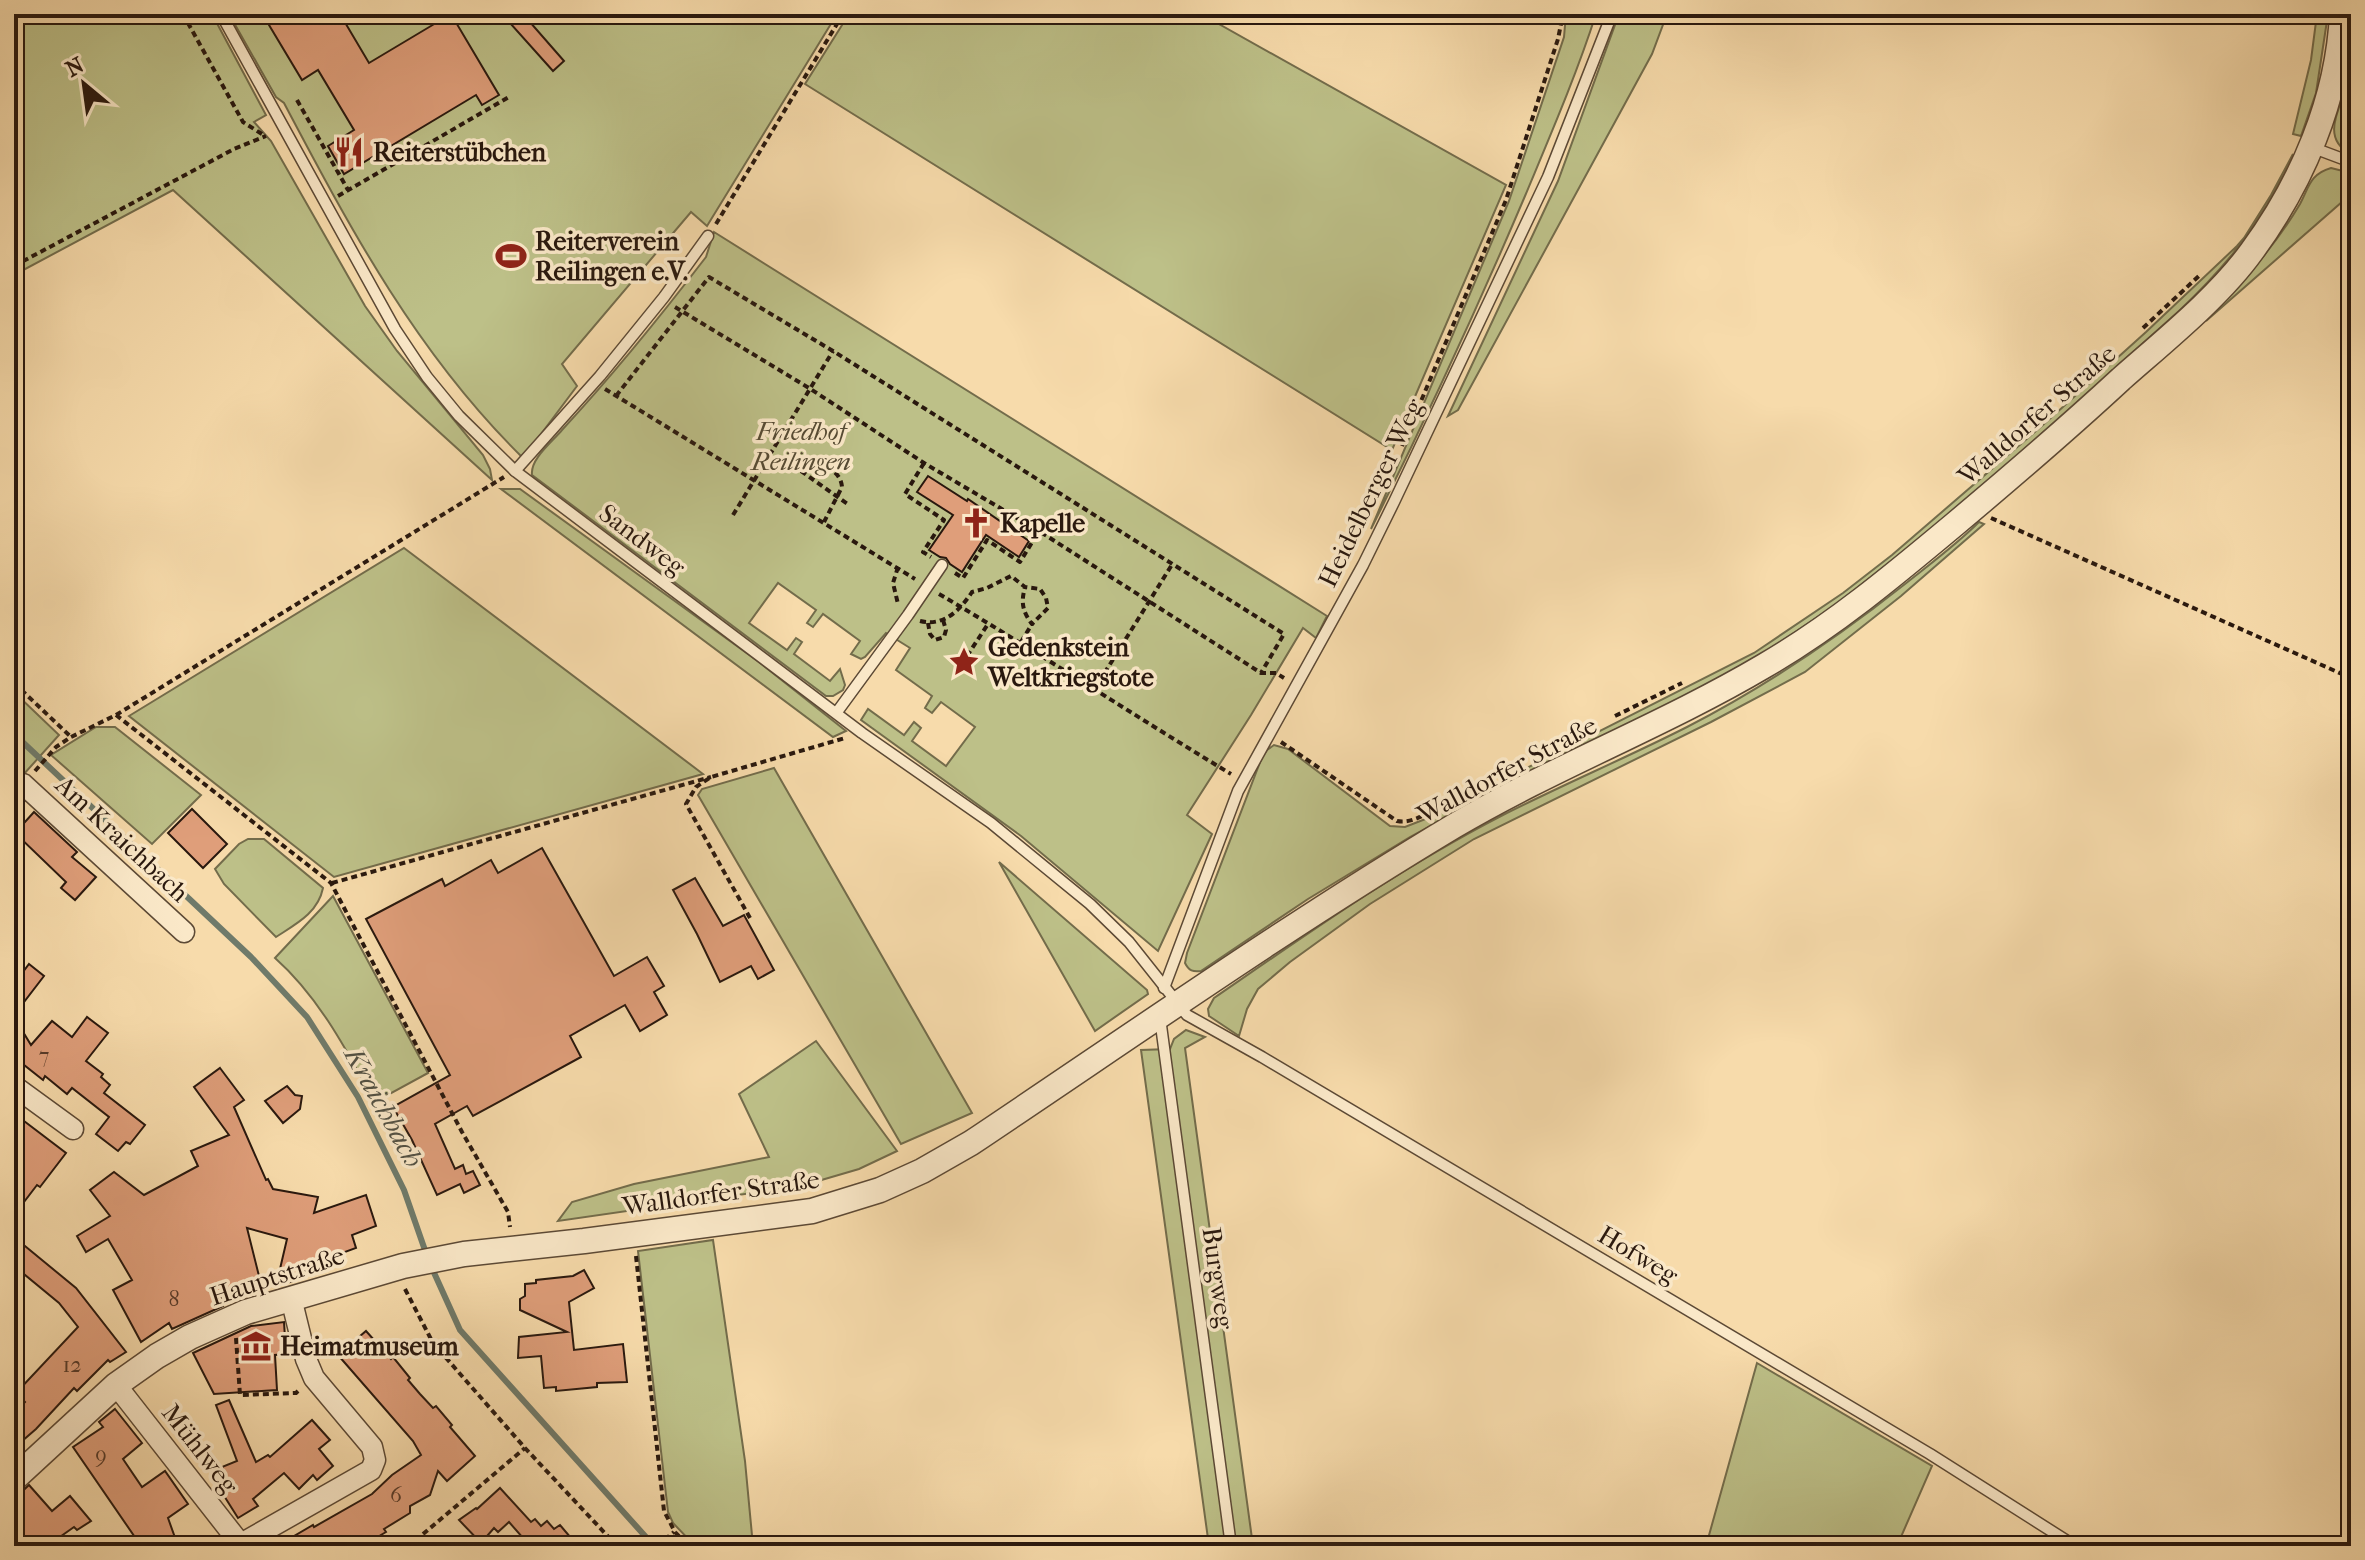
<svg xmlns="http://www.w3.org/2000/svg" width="2365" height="1560" font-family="'IM FELL French Canon',serif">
<rect width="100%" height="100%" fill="#f7dbab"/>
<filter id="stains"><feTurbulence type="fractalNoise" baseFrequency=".0025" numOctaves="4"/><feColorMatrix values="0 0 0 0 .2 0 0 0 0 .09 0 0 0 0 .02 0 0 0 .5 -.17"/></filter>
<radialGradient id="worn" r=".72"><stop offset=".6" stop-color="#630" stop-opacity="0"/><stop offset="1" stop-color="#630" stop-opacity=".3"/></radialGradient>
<!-- green -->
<g fill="#bdc088" stroke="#736c4b" stroke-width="2">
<polygon points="14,14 212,14 266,115 254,122 271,141 365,306 397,351 483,455 490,469 492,480 173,190 14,275"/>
<path d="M229,14H837L707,226L691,212L562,364L577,386L523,458C418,355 352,232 284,103L276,97Z"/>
<polygon points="849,14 1201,14 1506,185 1392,450 805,84"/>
<path d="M1566,14H1596C1576,76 1550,136 1525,196C1477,309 1426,419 1371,529L1509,201L1564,37Z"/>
<polygon points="1619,14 1667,14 1652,54 1458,410 1448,416 1558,181"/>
<polygon points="2317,14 2328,14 2316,93 2301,136 2293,134 2311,60"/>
<path d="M2351,56V154C2319,138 2341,107 2348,82C2350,74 2350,65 2351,56Z"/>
<path d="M2293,154C2290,166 2283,177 2277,188C2251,236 2218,274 2179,311L1981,488L1909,547L1834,606L1770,649L1676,702L1515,780L1410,837L1308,899L1201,971C1193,972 1189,971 1185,963L1187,953L1262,757L1267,750L1274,745L1288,749L1390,826L1405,827L1428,818L1754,653L1843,593L1892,555L2044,424L2146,332L2237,246L2244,238L2271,195Z"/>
<path d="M2331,168L2351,173V194L2206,321C2240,284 2274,248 2300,204C2309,187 2310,174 2331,168Z"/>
<path d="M714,232L1327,616L1316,638L1303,628L1251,715L1187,815L1212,834L1158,951L1021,836L861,720L868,709L904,735L914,722L921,728L912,741L946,766L975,727L941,702L932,713L925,708L932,696L896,670L910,648L886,633L865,657L861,659L851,654L860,641L823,614L813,627L807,623L816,610L778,583L749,623L787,650L796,638L802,642L794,654L830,681L840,669L845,685L843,690L833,696H826L532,475C530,459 552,442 562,430C613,375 660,317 706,257Z"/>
<polygon points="501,489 520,489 759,662 846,731 833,737"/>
<path d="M1979,522L1984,524L1901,596L1805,672L1711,722L1474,839L1370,904L1290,962L1258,989L1247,1009L1239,1036L1209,1016L1208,1009L1214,998C1307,934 1400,868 1501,816C1562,785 1626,758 1687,727C1765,687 1837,638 1905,584C1930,564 1956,545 1979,522Z"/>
<polygon points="404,548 703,774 334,877 129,716"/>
<polygon points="14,692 59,735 23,775 14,767"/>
<polygon points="96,727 115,727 201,795 152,844 51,755"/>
<polygon points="774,768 972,1113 901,1144 698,795 702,789"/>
<path d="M248,839H264L323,888C318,913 296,924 276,937L224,884L215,869L239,844Z"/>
<polygon points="999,862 1147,990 1148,994 1095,1031"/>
<path d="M333,896L428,1073L375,1102C347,1051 319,997 275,958Z"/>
<polygon points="1186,1030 1205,1037 1185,1048 1253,1546 1209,1546 1141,1050 1170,1049 1174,1039"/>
<polygon points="816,1041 897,1151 859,1169 801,1186 558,1221 572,1202 634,1184 769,1157 739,1094"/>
<polygon points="713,1240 745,1461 753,1546 695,1546 673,1523 668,1512 638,1251"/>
<polygon points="1757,1363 1932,1466 1897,1546 1706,1546"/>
</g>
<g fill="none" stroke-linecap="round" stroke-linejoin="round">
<!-- stream -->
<g stroke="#6f7a6a" stroke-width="6">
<polyline points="14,734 251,957 307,1017 358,1097 404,1190 427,1256"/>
<polyline points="431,1266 460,1330 654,1546"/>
</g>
</g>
<!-- building -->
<g fill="#df9e7a" stroke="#29180e" stroke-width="2">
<polygon points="273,14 340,14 369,63 451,14 499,95 482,105 476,95 344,174 328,146 354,130 318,70 302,80 269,25 276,20"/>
<polygon points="502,14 531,14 529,21 564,61 553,71"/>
<polygon points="928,476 967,501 968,499 1029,541 1019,557 986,535 962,572 950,564 946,558 940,557 929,550 953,515 917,492"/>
<polygon points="192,809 227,844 203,868 168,833"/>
<polygon points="34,812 77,852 72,857 96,877 75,900 61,888 66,882 15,833"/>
<polygon points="542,848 614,976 647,957 664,986 654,992 667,1015 640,1031 625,1005 570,1036 581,1057 473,1116 467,1106 435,1124 455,1169 463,1165 466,1174 473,1171 480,1185 464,1193 460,1184 437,1195 412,1140 393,1107 450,1075 366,919 442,879 445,886 491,860 498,873"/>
<polygon points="695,878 723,926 744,915 774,970 758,979 751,966 720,982 697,934 673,890"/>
<polygon points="29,964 44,976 14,1015 14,984"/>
<polygon points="14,1017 31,1045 52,1021 72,1037 87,1017 108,1033 86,1061 103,1074 101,1077 110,1085 104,1093 145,1125 130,1144 126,1142 118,1151 96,1134 109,1117 72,1088 67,1094 45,1076 43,1080 24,1065 17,1074 14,1073"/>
<polygon points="220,1068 244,1100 234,1107 266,1180 268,1179 273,1189 318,1197 314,1213 366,1195 376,1226 352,1235 356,1248 331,1257 332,1260 298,1274 297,1280 276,1286 287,1239 247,1228 262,1288 219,1298 223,1306 172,1329 169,1323 141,1342 113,1290 132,1280 108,1239 86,1252 77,1236 110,1216 90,1190 114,1172 144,1195 198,1166 191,1151 229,1135 194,1087"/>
<polygon points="287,1086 295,1095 302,1096 300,1109 283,1123 265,1101"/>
<polygon points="24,1121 66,1153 40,1187 37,1185 14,1215 14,1159 23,1147 14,1139 14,1134"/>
<polygon points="14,1237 76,1288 126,1352 110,1362 108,1360 77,1391 74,1388 36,1429 14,1448 14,1414 25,1402 16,1393 78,1327 59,1303 25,1275 14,1288"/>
<polygon points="584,1270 594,1288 569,1302 574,1350 623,1344 627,1382 597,1383 597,1387 556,1391 556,1387 544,1388 541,1356 518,1358 519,1337 567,1332 520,1310 520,1299 525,1296 525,1284 536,1283 536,1280 573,1276"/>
<polygon points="284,1322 286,1354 275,1355 277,1390 214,1394 193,1353 251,1326"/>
<polygon points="366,1331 391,1359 393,1357 410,1378 408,1380 420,1394 433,1408 436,1406 452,1425 450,1427 475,1456 447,1481 438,1471 430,1495 410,1506 410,1513 384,1529 386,1532 362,1546 277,1546 313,1525 314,1527 372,1494 392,1475 421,1455 413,1441 338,1355"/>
<polygon points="229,1400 256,1462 268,1455 270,1457 312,1420 330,1440 319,1449 333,1466 317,1480 313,1475 299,1489 284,1473 253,1499 258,1506 238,1518 221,1491 225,1488 217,1469 237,1461 216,1405"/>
<polygon points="115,1409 142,1443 123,1459 142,1487 165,1471 188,1504 168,1518 178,1546 141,1546 73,1447 103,1427 99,1422"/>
<polygon points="29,1485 52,1511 70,1496 91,1521 77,1530 74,1527 47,1546 14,1546 14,1499"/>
<polygon points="500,1488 531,1522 535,1519 541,1526 547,1521 554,1529 560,1525 571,1538 566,1543 569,1546 530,1546 509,1522 498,1532 494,1528 481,1543 459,1520 476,1508 477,1509"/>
</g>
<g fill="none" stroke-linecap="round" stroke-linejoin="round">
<!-- service casing -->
<g stroke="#5c4935" stroke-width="13">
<g id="service">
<polyline points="221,14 395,329 427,377 459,416 515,471 862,733 991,823 1090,904 1129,942 1187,1015 1262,1057 1930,1454 2075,1546"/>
<polyline points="2311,147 2351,162"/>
<polyline points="515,471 600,376 664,297 708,236"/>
<polyline points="837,712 908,615 942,565"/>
<polyline points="1164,988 1238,791 1363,565 1394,502 1548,177 1612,14"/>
<polyline points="1160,1018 1231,1546"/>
</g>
</g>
<!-- minor casing -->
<g stroke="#5c4935" stroke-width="23">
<g id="minor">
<polyline points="14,798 23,784 184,932"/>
<polyline points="14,1086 73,1129"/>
<polyline points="116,1385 242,1546"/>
<polyline points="241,1544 371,1470 375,1460 372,1447 314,1378 306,1359 291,1298"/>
</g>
</g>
<!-- tertiary casing -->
<g stroke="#5c4935" stroke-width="27">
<path id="tertiary" d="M14,1479L116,1385L157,1356L190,1337L246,1312L403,1266L464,1254L584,1241L812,1211L880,1190L922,1171L971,1143C1131,1036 1289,925 1454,826C1554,767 1664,725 1764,666C1833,626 1894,575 1955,524C2011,477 2067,429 2121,379C2164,341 2219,297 2252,251C2302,183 2338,99 2342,14"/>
</g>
<!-- path -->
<g stroke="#29180e" stroke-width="4" stroke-dasharray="6 4" stroke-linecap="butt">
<polyline points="183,14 243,122 265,136"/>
<polyline points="297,100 348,190"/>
<polyline points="338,196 509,97"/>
<polyline points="716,224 843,14"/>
<polyline points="14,266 234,149 266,136"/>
<polyline points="675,307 809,388 924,463 1039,531 1261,673 1276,673 1284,678"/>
<polyline points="2143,328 2201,274"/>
<polyline points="605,389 915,579"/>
<polyline points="616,396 709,277 833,351 1284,634 1261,673"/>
<polyline points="1402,446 1506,200 1558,39 1563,14"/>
<polyline points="924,463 905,494 944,520 923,552 931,557"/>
<path d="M758,471C781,466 793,475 816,464C828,466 841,473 842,487L824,522"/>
<polyline points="801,471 849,505"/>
<polyline points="733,515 833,351"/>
<polyline points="1991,518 2351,678"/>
<polyline points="898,567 893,583 898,604"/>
<polyline points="955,573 963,578 987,540 1020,562 1039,531"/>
<path d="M939,594C1038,652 1133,715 1231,774"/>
<path d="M920,621C944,627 960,610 972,592L987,588L1011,576L1025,587C1021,602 1022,611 1032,624L1048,608L1046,598L1040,589L1025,587"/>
<polyline points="928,623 930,634 935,640 944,637 946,630 943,620"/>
<polyline points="1021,642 1032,624"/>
<polyline points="967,656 988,624"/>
<polyline points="14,683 70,736"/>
<polyline points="1094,690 1173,563"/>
<polyline points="116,715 331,883 462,1132 508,1212 510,1227"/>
<polyline points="1615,716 1682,683"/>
<path d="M1281,742L1397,821C1414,824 1428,812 1443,804"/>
<polyline points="35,771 56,747 71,737 116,715 504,477"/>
<polyline points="332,883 711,777"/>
<polyline points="750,918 686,804 696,787 711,777 845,738"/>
<polyline points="636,1256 664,1511 675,1532 688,1546"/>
<polyline points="405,1289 433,1343 525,1448 617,1546"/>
<polyline points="236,1338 240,1395 296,1393 300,1389"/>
<polyline points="407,1546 416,1540 525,1448"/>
<polyline points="657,1546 674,1532"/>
</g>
<!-- service -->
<use href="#service" stroke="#fae8c8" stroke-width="10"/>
<!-- minor -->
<use href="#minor" stroke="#fae8c8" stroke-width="20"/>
<!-- tertiary -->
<use href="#tertiary" stroke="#fae8c8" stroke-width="24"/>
</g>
<!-- icons -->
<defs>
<g id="restaurant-bare" transform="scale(2.4)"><path d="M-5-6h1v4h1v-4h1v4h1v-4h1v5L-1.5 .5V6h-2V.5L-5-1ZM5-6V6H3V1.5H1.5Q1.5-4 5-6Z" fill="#8f2418" stroke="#fae8c8" stroke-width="2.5" paint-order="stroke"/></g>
<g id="stadium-bare" transform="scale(2.4)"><path d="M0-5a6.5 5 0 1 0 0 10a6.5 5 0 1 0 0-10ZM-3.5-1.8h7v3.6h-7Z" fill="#8f2418" stroke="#fae8c8" stroke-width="2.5" paint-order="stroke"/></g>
<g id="church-bare" transform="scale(2.4)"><path d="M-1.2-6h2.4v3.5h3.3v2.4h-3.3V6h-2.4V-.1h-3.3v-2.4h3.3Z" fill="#8f2418" stroke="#fae8c8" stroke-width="2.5" paint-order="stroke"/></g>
<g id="sight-bare" transform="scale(2.4)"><path d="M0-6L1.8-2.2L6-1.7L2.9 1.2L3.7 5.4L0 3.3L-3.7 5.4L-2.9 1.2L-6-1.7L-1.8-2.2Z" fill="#8f2418" stroke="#fae8c8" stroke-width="2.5" paint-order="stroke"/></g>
<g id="museum-bare" transform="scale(2.4)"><path d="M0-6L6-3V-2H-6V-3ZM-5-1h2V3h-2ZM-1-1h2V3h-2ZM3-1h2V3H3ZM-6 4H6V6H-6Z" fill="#8f2418" stroke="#fae8c8" stroke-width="2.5" paint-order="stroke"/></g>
</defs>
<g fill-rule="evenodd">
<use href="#restaurant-bare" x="349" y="152"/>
<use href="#stadium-bare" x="511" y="256"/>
<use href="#church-bare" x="976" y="523"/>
<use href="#sight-bare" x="964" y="662"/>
<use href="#museum-bare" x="256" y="1346"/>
</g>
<g text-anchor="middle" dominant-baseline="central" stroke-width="7" stroke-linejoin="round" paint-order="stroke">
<!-- number labels -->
<g font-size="22" fill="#563a29">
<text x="44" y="1056">7</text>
<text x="174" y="1299">8</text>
<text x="72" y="1365">12</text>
<text x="101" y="1455">9</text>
<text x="396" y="1495">6</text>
</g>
<!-- poi labels -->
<g font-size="26" font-weight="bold" fill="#29180e" stroke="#fae8c8" text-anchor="start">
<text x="373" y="152">Reiterstübchen</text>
<text x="535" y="241">Reiterverein<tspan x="535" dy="30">Reilingen e.V.</tspan></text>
<text x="1000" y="523">Kapelle</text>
<text x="988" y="647">Gedenkstein<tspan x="988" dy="30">Weltkriegstote</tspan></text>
<text x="280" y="1346">Heimatmuseum</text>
</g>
<!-- street labels -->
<g font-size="26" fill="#29180e" stroke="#fae8c8">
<text transform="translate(2037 415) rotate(-41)">Walldorfer Straße</text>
<text transform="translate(1371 493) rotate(-64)">Heidelberger Weg</text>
<text transform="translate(642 540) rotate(37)">Sandweg</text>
<text transform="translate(1507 770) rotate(-28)">Walldorfer Straße</text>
<text transform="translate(122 839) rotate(43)">Am Kraichbach</text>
<text transform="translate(721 1193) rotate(-8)">Walldorfer Straße</text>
<text transform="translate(1638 1255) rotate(31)">Hofweg</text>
<text transform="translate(277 1276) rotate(-18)">Hauptstraße</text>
<text transform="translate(1218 1278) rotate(82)">Burgweg</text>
<text transform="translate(200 1449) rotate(52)">Mühlweg</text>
</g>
<!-- park labels -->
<g font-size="26" font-style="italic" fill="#554a33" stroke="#fae8c8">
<text x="801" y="431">Friedhof<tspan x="801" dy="30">Reilingen</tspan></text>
</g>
<!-- water labels -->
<g font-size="28" font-style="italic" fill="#525144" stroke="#fae8c8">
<text transform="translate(384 1107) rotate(61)">Kraichbach</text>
</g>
</g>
<!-- margin -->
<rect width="2365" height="1560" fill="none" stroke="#f7dbab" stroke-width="48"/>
<rect x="16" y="16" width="2333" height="1528" fill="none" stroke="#29180e" stroke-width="4"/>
<rect x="24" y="24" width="2317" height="1512" fill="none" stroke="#29180e" stroke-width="2"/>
<!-- north arrow -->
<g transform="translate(84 84) rotate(331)" stroke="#fae8c8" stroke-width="6" paint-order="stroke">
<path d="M0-6L14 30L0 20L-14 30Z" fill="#29180e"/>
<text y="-12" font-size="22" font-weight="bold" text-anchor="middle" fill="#29180e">N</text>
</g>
<rect width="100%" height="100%" filter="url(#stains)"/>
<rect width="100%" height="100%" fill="url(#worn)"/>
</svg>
